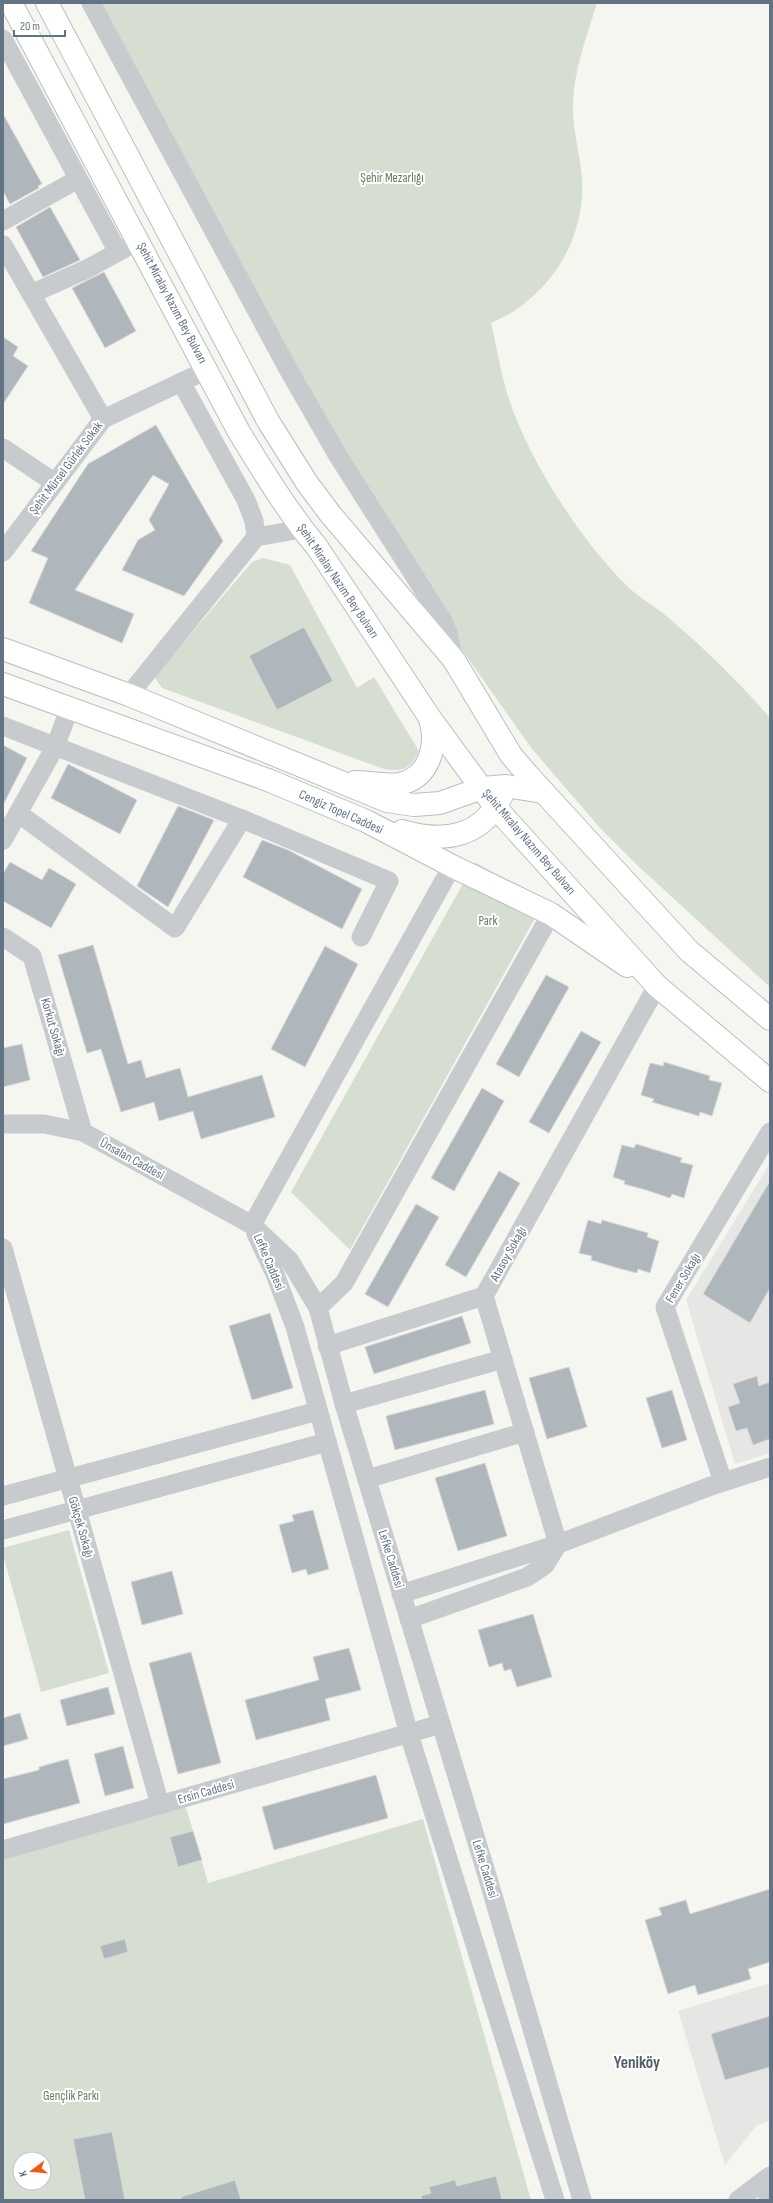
<svg xmlns="http://www.w3.org/2000/svg" width="773" height="2203" font-family="'Sofia Sans Condensed',sans-serif">
<rect width="100%" height="100%" fill="#f6f6f1"/>
<!-- built -->
<g fill="#e6e7e5">
<polygon points="770,1163 770,1453 735,1464 686,1300"/>
<polygon points="770,1983 770,2121 757,2125 725,2165 678,2011"/>
</g>
<!-- green -->
<g fill="#d6ded2" fill-rule="evenodd">
<path d="M100,3H597C587,36 574,69 573,103C572,129 580,153 582,178C585,227 563,273 525,303C515,312 503,317 491,323C496,343 499,363 504,382C521,449 576,534 624,583C637,597 655,606 669,618C705,649 739,682 770,718V987L637,865L600,828L532,749L455,640L380,521Z"/>
<path d="M263,558L290,565L357,688L374,677L419,751C412,767 403,773 384,769L162,688L155,678L158,672L252,562Z"/>
<polygon points="475,862 544,902 350,1250 291,1192"/>
<polygon points="69,1530 109,1673 41,1692 3,1555 3,1548"/>
<path d="M186,1807L208,1883L423,1819L531,2200H3V1859ZM20,2159H44V2183H20Z"/>
</g>
<!-- building -->
<g fill="#afb6bc" stroke="#d7d7d4">
<polygon points="3,114 42,184 38,186 39,188 10,204 3,191"/>
<polygon points="50,207 80,260 43,277 16,227"/>
<polygon points="104,272 136,331 105,348 72,288"/>
<polygon points="3,337 18,347 13,356 28,366 3,404"/>
<polygon points="156,425 223,541 184,596 122,570 138,540 155,530 149,520 169,484 153,475 75,590 134,614 122,643 29,603 48,558 31,551 88,464"/>
<polygon points="304,627 333,681 277,710 249,656"/>
<polygon points="3,745 27,758 3,805"/>
<polygon points="68,764 137,800 120,834 51,798"/>
<polygon points="178,806 214,820 168,907 137,886"/>
<polygon points="262,840 288,850 362,889 342,929 243,877"/>
<polygon points="10,862 42,880 49,868 76,884 51,928 3,901 3,874"/>
<polygon points="93,945 128,1064 141,1060 146,1078 180,1068 188,1097 262,1075 275,1117 201,1139 193,1111 159,1121 154,1102 121,1112 101,1049 87,1053 58,955"/>
<polygon points="325,946 358,964 305,1067 271,1049"/>
<polygon points="546,975 569,987 519,1077 496,1064"/>
<polygon points="581,1031 601,1042 549,1133 529,1122"/>
<polygon points="22,1044 30,1080 3,1087 3,1048"/>
<polygon points="664,1062 710,1076 709,1080 722,1083 712,1116 700,1112 699,1116 652,1102 654,1099 641,1095 650,1063 663,1066"/>
<polygon points="482,1088 504,1101 454,1191 431,1178"/>
<polygon points="636,1144 682,1158 680,1162 693,1165 684,1198 672,1194 670,1198 646,1190 624,1184 625,1181 613,1177 622,1145 634,1148"/>
<polygon points="499,1171 520,1183 466,1277 445,1265"/>
<polygon points="770,1181 770,1288 750,1323 703,1294"/>
<polygon points="416,1204 439,1217 388,1307 365,1294"/>
<polygon points="588,1220 601,1224 602,1220 648,1233 647,1237 659,1241 650,1273 638,1269 637,1273 621,1269 591,1260 592,1256 579,1253"/>
<polygon points="270,1313 293,1388 252,1400 229,1326"/>
<polygon points="462,1316 471,1343 374,1374 365,1347"/>
<polygon points="569,1367 587,1427 547,1439 529,1378"/>
<polygon points="757,1376 759,1386 770,1382 770,1439 753,1445 747,1428 736,1431 728,1407 740,1403 733,1384"/>
<polygon points="485,1390 494,1424 395,1450 386,1416"/>
<polygon points="672,1390 687,1440 662,1448 646,1398"/>
<polygon points="485,1463 507,1536 458,1551 435,1478"/>
<polygon points="313,1510 329,1569 308,1575 306,1569 292,1573 279,1525 294,1521 292,1515"/>
<polygon points="172,1571 183,1614 142,1625 131,1582"/>
<polygon points="533,1614 552,1677 517,1687 511,1669 504,1671 502,1663 489,1667 478,1630"/>
<polygon points="349,1648 361,1690 325,1699 330,1720 256,1740 245,1700 319,1680 313,1657"/>
<polygon points="191,1652 221,1763 178,1774 149,1663"/>
<polygon points="108,1687 115,1714 67,1726 60,1700"/>
<polygon points="20,1713 28,1739 3,1746 3,1718"/>
<polygon points="123,1746 134,1788 105,1796 94,1754"/>
<polygon points="68,1759 80,1803 3,1824 3,1779 39,1770 39,1767"/>
<polygon points="376,1775 388,1818 274,1850 262,1807"/>
<polygon points="193,1831 202,1860 178,1867 170,1837"/>
<polygon points="770,1889 770,1962 748,1969 751,1979 698,1995 695,1985 668,1994 645,1920 662,1915 659,1908 686,1900 690,1914"/>
<polygon points="125,1939 128,1952 104,1959 100,1946"/>
<polygon points="770,2016 770,2067 725,2080 711,2034"/>
<polygon points="112,2132 125,2200 85,2200 73,2139"/>
<polygon points="496,2176 502,2200 422,2200 421,2196 431,2193 429,2187 455,2180 457,2186"/>
<polygon points="235,2180 241,2200 182,2200 181,2197"/>
</g>
<g fill="none" stroke-linecap="round" stroke-linejoin="round">
<!-- primary casing -->
<g stroke="#babdc1" stroke-width="24">
<g id="primary">
<path d="M11,3L239,432C263,471 287,511 317,547L430,718L496,808L657,986L770,1081"/>
<polyline points="47,3 268,421 307,483 331,515 454,660 511,755 528,775 689,951 770,1019"/>
<polyline points="3,649 129,695 387,801 414,805 440,803 482,788 506,786 543,792"/>
<polyline points="3,684 268,780 366,821 452,866 551,914 627,966"/>
<path d="M355,782C369,782 386,786 399,784C430,778 438,745 430,719"/>
<path d="M402,831C444,843 482,838 502,795"/>
</g>
</g>
<!-- minor -->
<g stroke="#c8cbce" stroke-width="19">
<polyline points="91,3 288,369 338,456 443,621 448,633 454,660"/>
<polyline points="3,39 118,252"/>
<polyline points="3,221 78,179"/>
<polyline points="3,245 103,419"/>
<polyline points="31,294 87,269 129,246"/>
<polyline points="3,448 55,483"/>
<polyline points="256,537 302,529"/>
<polyline points="3,552 103,419 207,370"/>
<polyline points="129,695 256,537 254,521 246,500 181,382"/>
<polyline points="3,726 242,819 389,881 361,937"/>
<polyline points="18,813 175,928 242,819"/>
<polyline points="3,840 55,747 70,707"/>
<polyline points="3,937 32,956 83,1132"/>
<polyline points="3,1124 44,1124 83,1132 252,1225 290,1261 318,1308 344,1404 489,1882 582,2200"/>
<polyline points="252,1225 452,866"/>
<polyline points="256,1234 275,1274 295,1327 409,1734 555,2200"/>
<polyline points="3,1248 160,1805"/>
<polyline points="318,1308 344,1283 551,914"/>
<polyline points="327,1346 484,1296"/>
<polyline points="344,1404 503,1359"/>
<polyline points="367,1479 525,1432"/>
<polyline points="723,1482 665,1307 770,1132"/>
<polyline points="3,1496 318,1411"/>
<polyline points="3,1530 327,1442"/>
<polyline points="401,1594 558,1544 711,1486 770,1467"/>
<polyline points="409,1619 527,1577 545,1565 558,1544 484,1296 657,986"/>
<polyline points="3,1850 441,1724"/>
<polyline points="763,2181 769,2200"/>
<polyline points="738,2200 770,2176"/>
</g>
<!-- primary -->
<use href="#primary" stroke="#fff" stroke-width="22"/>
</g>
<g text-anchor="middle" dominant-baseline="central" stroke-width="4" stroke-linejoin="round" paint-order="stroke">
<!-- park labels -->
<g font-size="13" fill="#657c61" stroke="#fff">
<text x="392" y="178">Şehir Mezarlığı</text>
<text x="488" y="921">Park</text>
<text x="71" y="2096">Gençlik Parkı</text>
</g>
<!-- street labels -->
<g font-size="13" fill="#627385" stroke="#fff">
<text transform="translate(172 303) rotate(62)">Şehit Miralay Nazım Bey Bulvarı</text>
<text transform="translate(66 468) rotate(-53)">Şehit Mürsel Gürlek Sokak</text>
<text transform="translate(338 581) rotate(56)">Şehit Miralay Nazım Bey Bulvarı</text>
<text transform="translate(341 812) rotate(24)">Cengiz Topel Caddesi</text>
<text transform="translate(529 842) rotate(49)">Şehit Miralay Nazım Bey Bulvarı</text>
<text transform="translate(53 1027) rotate(74)">Korkut Sokağı</text>
<text transform="translate(132 1159) rotate(29)">Ünsalan Caddesi</text>
<text transform="translate(508 1254) rotate(-61)">Atasoy Sokağı</text>
<text transform="translate(269 1262) rotate(67)">Lefke Caddesi</text>
<text transform="translate(683 1278) rotate(-59)">Fener Sokağı</text>
<text transform="translate(81 1527) rotate(74)">Gökçek Sokağı</text>
<text transform="translate(391 1559) rotate(73)">Lefke Caddesi</text>
<text transform="translate(206 1792) rotate(-16)">Ersin Caddesi</text>
<text transform="translate(485 1869) rotate(73)">Lefke Caddesi</text>
</g>
<!-- district labels -->
<g font-size="17" font-weight="bold" fill="#515d6a" stroke="#fff">
<text x="637" y="2063">Yeniköy</text>
</g>
</g>
<!-- border -->
<rect width="773" height="2203" fill="none" stroke="#627385" stroke-width="8"/>
<!-- north arrow -->
<g transform="translate(32 2171) rotate(254)"><circle r="19" fill="#ffffff" stroke="#c0c7ce"/>
<path d="M0-3L7 15L0 10L-7 15Z" fill="#f15716"/>
<text y="-6" font-size="11" font-weight="bold" text-anchor="middle" fill="#627385">K</text>
</g>
<!-- scale -->
<path d="M14 30v6h51v-6" fill="none" stroke="#627385" stroke-width="2"/>
<text x="20" y="30" font-size="12" fill="#627385" stroke="#ffffff" stroke-width="3" paint-order="stroke">20 m</text>
</svg>
